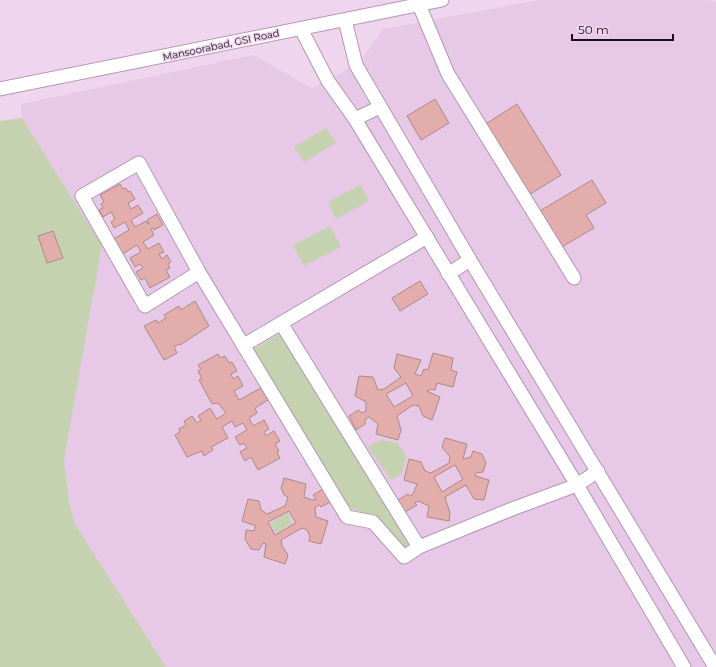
<svg xmlns="http://www.w3.org/2000/svg" width="716" height="667" font-family="Montserrat,sans-serif">
<rect width="100%" height="100%" fill="#efd5ee"/>
<!-- built -->
<polygon fill="#e7c8e7" points="540,0 705,0 716,2 716,667 166,667 75,524 69,501 64,460 102,247 22,118 21,104 253,55 312,88 356,65 363,58 383,29"/>
<!-- green -->
<g fill="#c4d2b0">
<polygon points="22,118 102,246 64,460 69,501 75,524 166,667 0,667 0,121"/>
<polygon points="326,128 336,143 304,162 294,147"/>
<polygon points="360,185 369,201 336,219 328,202"/>
<polygon points="330,226 341,247 304,266 293,245"/>
<polygon points="282,332 411,540 411,546 404,547 375,517 350,508 253,350"/>
<polygon points="381,440 398,443 406,457 402,474 391,480 368,447"/>
<polygon points="288,512 291,521 294,523 276,533 270,523"/>
</g>
<!-- building -->
<g fill="#e2adab" stroke="#ac8988" fill-rule="evenodd">
<polygon points="435,99 449,123 421,140 407,116"/>
<polygon points="517,104 561,175 527,196 484,125"/>
<polygon points="592,180 606,203 586,215 594,228 560,248 538,212"/>
<polygon points="120,184 123,189 126,188 128,192 130,191 135,199 128,203 131,209 138,205 143,213 131,220 135,227 146,221 148,224 149,223 147,220 157,214 163,225 154,230 153,228 151,229 154,235 143,242 148,249 159,243 164,252 159,254 162,259 167,255 171,262 168,264 170,268 166,270 170,277 150,288 145,278 141,280 136,272 143,268 140,264 135,267 130,258 141,252 137,245 121,255 112,240 129,230 125,222 114,228 111,222 115,219 111,212 103,217 99,210 103,208 101,204 104,202 100,195"/>
<polygon points="53,231 63,258 47,263 38,236"/>
<polygon points="420,281 428,294 400,311 392,298"/>
<polygon points="195,301 209,326 180,345 179,344 174,347 177,353 164,360 144,326 156,320 158,323 166,318 164,315 179,306 181,310"/>
<path d="M433,353L453,358L451,370L457,372L453,387L437,383L435,390L431,389L427,391L440,397L432,420L423,416L419,406L413,405L397,416L401,430L398,440L376,434L378,424L369,417L365,420V424L356,430L349,416L358,410L362,413L366,411V402L355,396L359,376L373,377L378,390L384,389L401,377L394,368L397,354L421,360L415,374L421,376L424,369L428,370ZM406,383L413,396L394,407L386,394Z"/>
<polygon points="218,354 220,358 225,356 229,363 232,362 237,371 231,374 233,379 238,376 243,386 234,391 239,400 261,388 268,400 255,408 257,413 249,418 253,426 264,420 269,429 264,432 266,436 274,431 280,441 275,444 279,451 277,452 280,458 258,470 251,457 245,461 240,452 247,448 244,443 240,445 235,437 247,430 243,423 235,427 232,421 222,427 228,438 211,447 213,450 204,456 202,451 187,457 175,435 180,432 179,429 186,425 184,421 192,416 197,423 201,420 198,416 210,408 217,419 226,413 218,403 212,404 199,380 202,379 198,371 201,369 198,365"/>
<path d="M445,438L467,444L463,459L471,457L473,451L482,454L486,463L483,472L476,473L475,476L489,480L484,500L474,499L466,485L445,497L450,513L449,521L427,517L429,506L418,501L415,503L417,505L405,512L398,500L408,494L410,496L413,494L417,484L404,480L409,459L421,462L425,471L431,473L449,463L450,457L442,447ZM455,465L463,479L442,492L434,477Z"/>
<path d="M284,478L306,484L304,497L312,500L316,499L313,495L325,488L332,501L321,507L319,505L315,508L316,517L328,521L321,544L309,541L310,537L307,530L302,528L281,540L282,546L288,555L285,564L264,557L266,544L263,543L259,550L251,549L245,539L246,530L254,531L256,526L242,521L248,499L259,501L261,510L267,514L285,506L288,497L284,495L281,488ZM289,511L296,523L275,535L268,522Z"/>
</g>
<g fill="none" stroke-linecap="round" stroke-linejoin="round">
<!-- minor casing -->
<g stroke="#b199b0" stroke-width="15">
<g id="minor">
<polyline points="417,0 448,74 574,278"/>
<polyline points="345,20 356,65 470,260 715,667"/>
<polyline points="301,29 328,81 355,119 577,485 684,667"/>
<polyline points="0,89 442,0"/>
<polyline points="355,119 380,107"/>
<polyline points="199,272 145,306 82,196 139,163 199,272 347,517 373,522 404,557 419,547 281,323"/>
<polyline points="448,274 470,260"/>
<polyline points="244,345 427,237"/>
<polyline points="419,547 512,509 577,485 598,471"/>
</g>
</g>
<!-- minor -->
<use href="#minor" stroke="#fff" stroke-width="13"/>
</g>
<g text-anchor="middle" dominant-baseline="central" stroke-width="3" stroke-linejoin="round" paint-order="stroke">
<!-- street labels -->
<g font-size="10" fill="#170f17" stroke="#efd5ee">
<text transform="translate(221 45) rotate(-12)">Mansoorabad, GSI Road</text>
</g>
</g>
<!-- scale -->
<path d="M572 34v6h101v-6" fill="none" stroke="#170f17" stroke-width="2"/>
<text x="578" y="34" font-size="12" fill="#170f17" stroke="#efd5ee" stroke-width="3" paint-order="stroke">50 m</text>
</svg>
